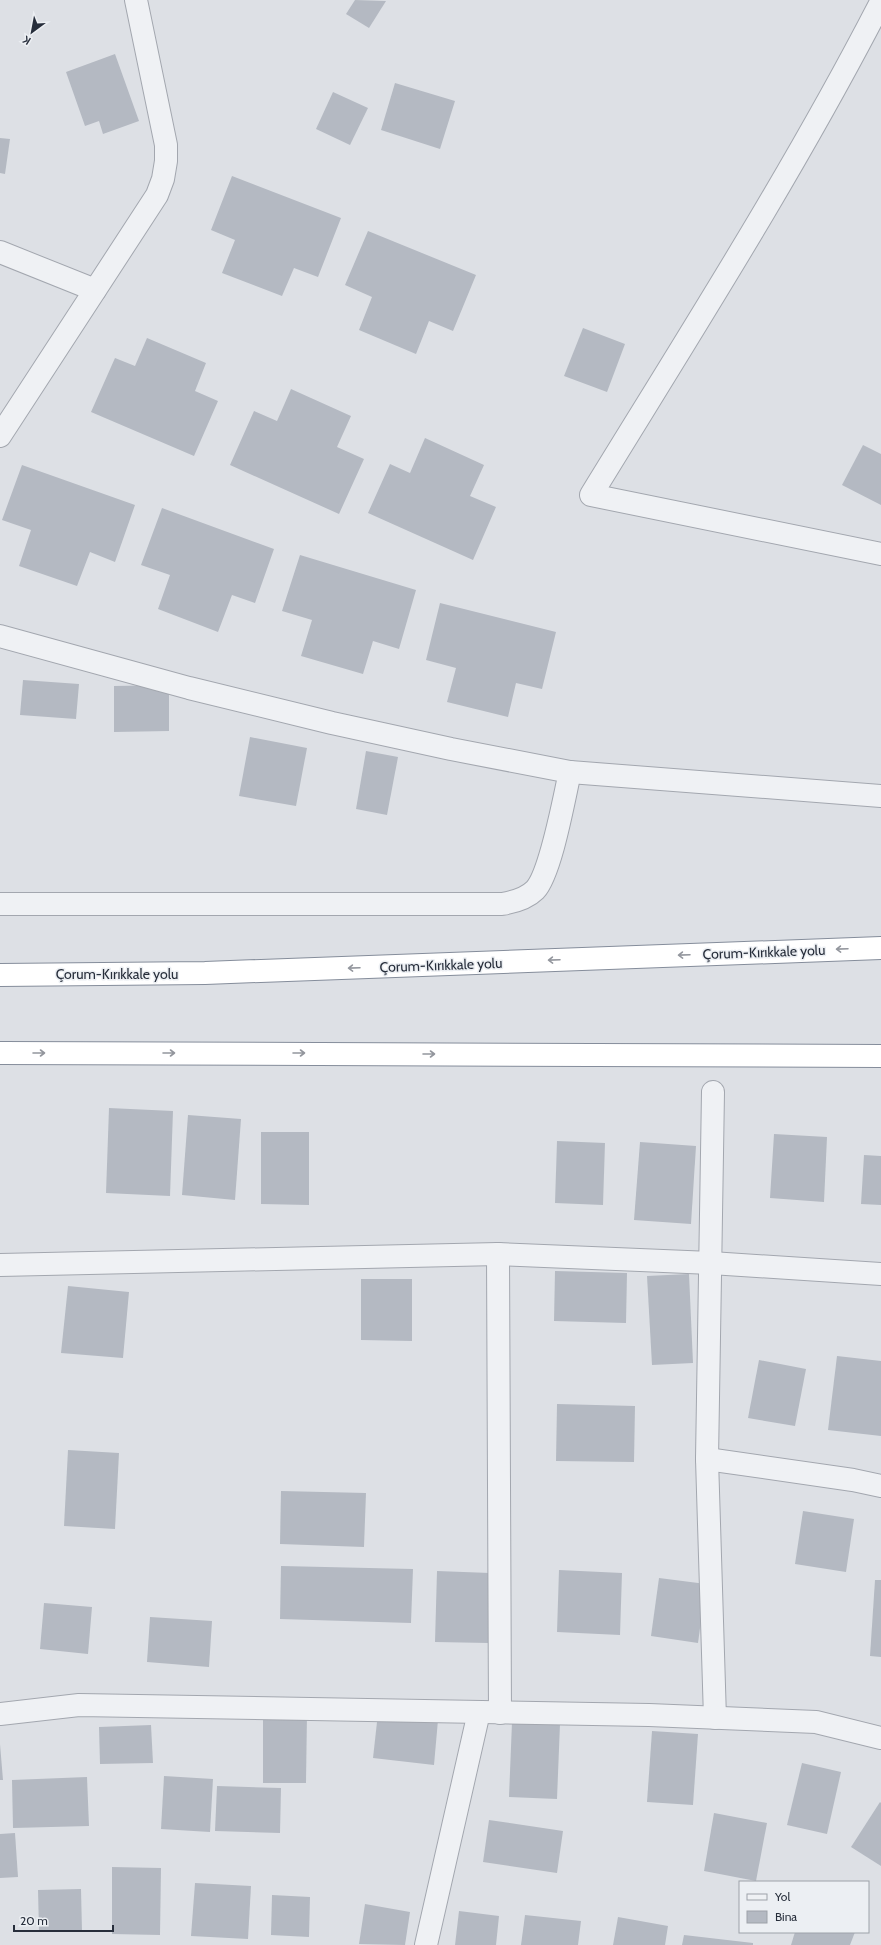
<svg xmlns="http://www.w3.org/2000/svg" width="881" height="1945" font-family="Cabin,sans-serif">
<rect width="100%" height="100%" fill="#dde0e5"/>
<!-- building -->
<g fill="#b4b9c2">
<polygon points="355,0 386,1 369,28 346,14"/>
<polygon points="115,54 139,121 103,134 99,121 85,126 66,72"/>
<polygon points="395,83 455,101 440,149 381,130"/>
<polygon points="333,92 368,108 350,145 316,129"/>
<polygon points="0,138 10,139 5,174 0,173"/>
<polygon points="232,176 341,218 318,277 294,268 282,296 222,273 235,240 211,230"/>
<polygon points="368,231 476,275 453,331 429,321 416,354 359,330 372,297 345,285"/>
<polygon points="583,328 625,344 607,392 564,376"/>
<polygon points="147,338 206,363 195,391 218,401 194,456 91,412 115,358 135,366"/>
<polygon points="291,389 351,416 337,447 364,459 339,514 230,465 254,411 277,421"/>
<polygon points="425,438 484,465 470,496 496,507 473,560 368,513 390,464 410,473"/>
<polygon points="863,445 881,454 881,505 842,485"/>
<polygon points="22,465 135,505 115,562 90,552 77,586 19,566 31,530 2,520"/>
<polygon points="162,508 274,549 255,603 232,595 218,632 158,609 170,575 141,565"/>
<polygon points="300,555 416,590 399,649 373,641 363,674 301,656 312,620 282,611"/>
<polygon points="440,603 556,632 542,689 516,683 508,717 447,702 456,668 426,660"/>
<polygon points="23,680 79,684 76,719 20,715"/>
<polygon points="169,685 169,731 114,732 114,686"/>
<polygon points="250,737 307,748 296,806 239,796"/>
<polygon points="366,751 398,757 387,815 356,809"/>
<polygon points="109,1108 173,1111 170,1196 106,1193"/>
<polygon points="188,1115 241,1119 235,1200 182,1195"/>
<polygon points="261,1132 309,1132 309,1205 261,1204"/>
<polygon points="774,1134 827,1137 824,1202 770,1198"/>
<polygon points="557,1141 605,1143 603,1205 555,1203"/>
<polygon points="640,1142 696,1146 691,1224 634,1220"/>
<polygon points="864,1155 881,1156 881,1205 861,1204"/>
<polygon points="555,1271 627,1273 626,1323 554,1321"/>
<polygon points="689,1274 693,1363 652,1365 647,1276"/>
<polygon points="361,1279 412,1279 412,1341 361,1340"/>
<polygon points="68,1286 129,1292 123,1358 61,1353"/>
<polygon points="837,1356 881,1361 881,1436 828,1430"/>
<polygon points="759,1360 806,1369 795,1426 748,1418"/>
<polygon points="557,1404 635,1406 634,1462 556,1461"/>
<polygon points="68,1450 119,1453 115,1529 64,1526"/>
<polygon points="281,1491 366,1493 364,1547 280,1544"/>
<polygon points="803,1511 854,1519 846,1572 795,1564"/>
<polygon points="281,1566 413,1569 411,1623 280,1619"/>
<polygon points="559,1570 622,1573 620,1635 557,1632"/>
<polygon points="437,1571 490,1573 489,1643 435,1642"/>
<polygon points="659,1578 706,1584 698,1643 651,1636"/>
<polygon points="875,1580 881,1580 881,1657 870,1656"/>
<polygon points="44,1603 92,1607 88,1654 40,1649"/>
<polygon points="150,1617 212,1621 209,1667 147,1662"/>
<polygon points="263,1713 307,1714 306,1783 263,1783"/>
<polygon points="378,1713 438,1720 434,1765 373,1758"/>
<polygon points="512,1722 560,1724 557,1799 509,1797"/>
<polygon points="151,1725 153,1763 100,1764 99,1727"/>
<polygon points="652,1731 698,1734 693,1805 647,1802"/>
<polygon points="0,1744 3,1780 0,1780"/>
<polygon points="802,1763 841,1772 827,1834 787,1825"/>
<polygon points="164,1776 213,1779 210,1832 161,1829"/>
<polygon points="87,1777 89,1826 13,1828 12,1780"/>
<polygon points="217,1786 281,1788 280,1833 215,1831"/>
<polygon points="880,1802 881,1803 881,1866 851,1847"/>
<polygon points="714,1813 767,1823 756,1881 704,1871"/>
<polygon points="489,1820 563,1831 557,1873 483,1862"/>
<polygon points="15,1833 18,1877 0,1878 0,1834"/>
<polygon points="112,1867 161,1868 160,1935 112,1934"/>
<polygon points="195,1883 251,1886 248,1939 191,1936"/>
<polygon points="81,1889 82,1931 39,1931 38,1890"/>
<polygon points="272,1895 310,1897 309,1937 271,1935"/>
<polygon points="365,1904 410,1912 405,1945 359,1944"/>
<polygon points="459,1911 499,1916 496,1945 455,1945"/>
<polygon points="525,1915 581,1921 578,1945 521,1945"/>
<polygon points="618,1917 668,1926 665,1945 613,1945"/>
<polygon points="795,1932 855,1932 850,1945 791,1945"/>
<polygon points="684,1935 753,1943 753,1945 682,1945"/>
</g>
<g fill="none" stroke-linecap="round" stroke-linejoin="round">
<!-- minor casing -->
<g stroke="#a3a7af" stroke-width="24">
<g id="minor">
<path d="M881,2C794,171 691,332 591,495L881,554"/>
<polyline points="0,252 95,290"/>
<polyline points="0,436 157,195 163,179 166,161 166,145 136,0"/>
<polyline points="0,636 189,688 332,723 451,749 570,772 881,796"/>
<path d="M0,904H502C514,902 526,899 535,890C551,873 564,798 570,772"/>
<polyline points="713,1092 707,1459 715,1718"/>
<polyline points="498,1254 500,1713"/>
<polyline points="0,1265 498,1254 711,1263 881,1274"/>
<polyline points="707,1459 853,1480 881,1486"/>
<polyline points="0,1714 79,1705 649,1715 816,1722 881,1738"/>
<polyline points="426,1945 479,1712"/>
</g>
</g>
<!-- highway casing -->
<g stroke="#858d9b" stroke-width="24">
<g id="highway">
<polyline points="0,975 205,973 881,948"/>
<polyline points="0,1053 881,1056"/>
</g>
</g>
<!-- minor -->
<use href="#minor" stroke="#eff1f4" stroke-width="22"/>
<!-- highway -->
<use href="#highway" stroke="#fff" stroke-width="22"/>
</g>
<!-- one-way arrows -->
<defs><path id="oneway-shaft" d="M-6 0H5M1.5-3L5.5 0L1.5 3" fill="none" stroke-width="1.6" stroke-linecap="round" stroke-linejoin="round"/></defs>
<g stroke="#93969d">
<use href="#oneway-shaft" transform="translate(842 949) rotate(178)"/>
<use href="#oneway-shaft" transform="translate(684 955) rotate(178)"/>
<use href="#oneway-shaft" transform="translate(554 960) rotate(178)"/>
<use href="#oneway-shaft" transform="translate(354 968) rotate(178)"/>
<use href="#oneway-shaft" transform="translate(39 1053)"/>
<use href="#oneway-shaft" transform="translate(169 1053)"/>
<use href="#oneway-shaft" transform="translate(299 1053)"/>
<use href="#oneway-shaft" transform="translate(429 1054)"/>
</g>
<g text-anchor="middle" dominant-baseline="central" stroke-width="3" stroke-linejoin="round" paint-order="stroke">
<!-- street labels -->
<g font-size="14" fill="#272e3b" stroke="#eceff3">
<text transform="translate(764 952) rotate(-2)">Çorum-Kırıkkale yolu</text>
<text transform="translate(441 965) rotate(-2)">Çorum-Kırıkkale yolu</text>
<text x="117" y="974">Çorum-Kırıkkale yolu</text>
</g>
</g>
<!-- legend -->
<rect x="739" y="1881" width="130" height="52" fill="#eceff3" stroke="#9da2a9"/>
<rect x="747" y="1894" width="20" height="6" fill="#eff1f4" stroke="#9da2a9"/>
<text x="775" y="1901" font-size="12" fill="#272e3b">Yol</text>
<rect x="747" y="1911" width="20" height="12" fill="#b4b9c2" stroke="#9da2a9"/>
<text x="775" y="1921" font-size="12" fill="#272e3b">Bina</text>
<!-- north arrow -->
<g transform="translate(32 32) rotate(212)" stroke="#eceff3" stroke-width="3" paint-order="stroke">
<path d="M0-3L7 15L0 10L-7 15Z" fill="#272e3b"/>
<text y="-6" font-size="11" font-weight="bold" text-anchor="middle" fill="#272e3b">K</text>
</g>
<!-- scale -->
<path d="M14 1925v6h99v-6" fill="none" stroke="#272e3b" stroke-width="2"/>
<text x="20" y="1925" font-size="12" fill="#272e3b" stroke="#eceff3" stroke-width="3" paint-order="stroke">20 m</text>
</svg>
